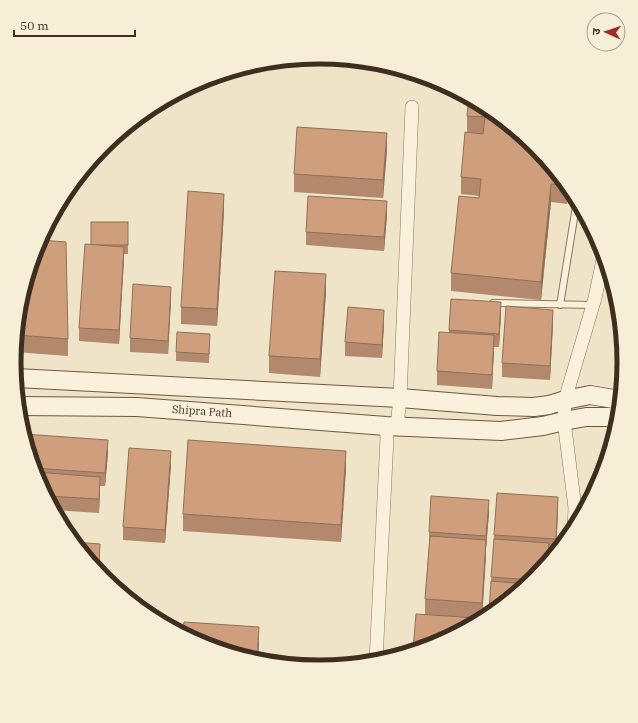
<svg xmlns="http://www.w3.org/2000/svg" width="638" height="723" font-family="'IBM Plex Serif','Noto Sans Devanagari',serif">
<rect width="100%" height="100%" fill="#f0e4c8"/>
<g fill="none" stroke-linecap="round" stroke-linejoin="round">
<!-- lane casing -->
<g stroke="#8d765c" stroke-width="8">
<g id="lane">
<polyline points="493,303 593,305"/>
<polyline points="560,305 577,200"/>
</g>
</g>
<!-- street casing -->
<g stroke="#8d765c" stroke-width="14">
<g id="street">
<polyline points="397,426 400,398 412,107"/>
<polyline points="574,529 575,508 564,421 565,400 595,298 604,255"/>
<polyline points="376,661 387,438 386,426"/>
</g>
</g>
<!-- secondary casing -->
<g stroke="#6f573f" stroke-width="20">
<g id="secondary">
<polyline points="16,378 400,398 497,406 534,407 549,405 565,400 590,395 620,400"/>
<polyline points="18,406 137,407 386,426 501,431 543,426 564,421 586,417 618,417"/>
</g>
</g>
<!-- lane -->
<use href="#lane" stroke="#faf1dc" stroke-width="6"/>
<!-- street -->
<use href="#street" stroke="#faf1dc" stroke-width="13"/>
<!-- secondary -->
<use href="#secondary" stroke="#faf1dc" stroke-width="18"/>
</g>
<!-- wall -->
<g fill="#b2896c">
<polygon points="469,97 569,187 567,204 551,202 541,300 451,291 451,273 479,196 461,194 461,177 467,132 467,116"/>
<polygon points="387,150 383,198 294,192 294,174"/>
<polygon points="224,211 217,326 181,324 181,307"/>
<polygon points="387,215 384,251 306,245 306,232"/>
<polygon points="128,222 128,254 124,254 119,344 79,341 79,328 91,245"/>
<polygon points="326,292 320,377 269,373 269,356"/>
<polygon points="451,299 501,315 499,347 494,347 492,389 437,385 437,371 449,332"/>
<polygon points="171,300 168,354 130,352 130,338"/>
<polygon points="20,302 68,339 68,356 15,352"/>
<polygon points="384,323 382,358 345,356 345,342"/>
<polygon points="553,323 550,380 502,377 502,363"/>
<polygon points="210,343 209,363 176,361 176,352"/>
<polygon points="24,434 108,453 105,486 100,486 99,513 54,510 37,478"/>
<polygon points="171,465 165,543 123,540 123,527"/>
<polygon points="346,468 341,542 183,531 183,514"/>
<polygon points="558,511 556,552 549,552 534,577 489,615 494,535"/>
<polygon points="489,513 486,549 482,619 479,620 425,615 425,599 429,545 429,532"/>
<polygon points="75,542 100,553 99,572"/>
</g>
<!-- shaded-wall -->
<g fill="#916f58">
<polygon points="387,133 387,150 383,198 383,180"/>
<polygon points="551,184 551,202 541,300 541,282"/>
<polygon points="567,185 569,187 567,204"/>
<polygon points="224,194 224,211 217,326 217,309"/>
<polygon points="387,201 387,215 384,251 384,237"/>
<polygon points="124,247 124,260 119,344 119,330"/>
<polygon points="326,274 326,292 320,377 320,359"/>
<polygon points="171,287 171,300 168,354 168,341"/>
<polygon points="501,302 501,315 499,347 499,334"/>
<polygon points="384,310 384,323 382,358 382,345"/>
<polygon points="553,310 553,323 550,380 550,366"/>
<polygon points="494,335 494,349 492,389 492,375"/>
<polygon points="108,440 108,453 105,486 105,473"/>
<polygon points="171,451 171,465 165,543 165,530"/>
<polygon points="346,451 346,468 341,542 341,525"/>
<polygon points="100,477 100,490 99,513 99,499"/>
<polygon points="558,497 558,511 556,552 556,539"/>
<polygon points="489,500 489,513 486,549 486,536"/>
<polygon points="486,540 486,557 482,619 482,603"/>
<polygon points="549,543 549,560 548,561"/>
<polygon points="100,544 100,553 99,572 99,564"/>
<polygon points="259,627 259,645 258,660 257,660"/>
</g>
<!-- building -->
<g fill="#cf9f7d" stroke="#916f58">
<polygon points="469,97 489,108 535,146 567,185 567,186 551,184 541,282 451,273 459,196 479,198 481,179 461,177 465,132 483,134 485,117 467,116"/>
<polygon points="297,127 387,133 383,180 294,174"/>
<polygon points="188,191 224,194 217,309 181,307"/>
<polygon points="308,196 387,201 384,237 306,232"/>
<rect x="91" y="222" width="37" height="23"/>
<polygon points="40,240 66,242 68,339 17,335 20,302 37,245"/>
<polygon points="85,244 124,247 119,330 79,328"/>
<polygon points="275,271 326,274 320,359 269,356"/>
<polygon points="133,284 171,287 168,341 130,338"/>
<polygon points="451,299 501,302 499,334 449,330"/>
<polygon points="506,306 553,310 550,366 502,363"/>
<polygon points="348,307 384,310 382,345 345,342"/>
<polygon points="177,332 210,334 209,354 176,352"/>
<polygon points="439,332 494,335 492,375 437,371"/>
<polygon points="24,434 108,440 105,473 34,468"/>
<polygon points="188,440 346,451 341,525 183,514"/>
<polygon points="129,448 171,451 165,530 123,527"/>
<polygon points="35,472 100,477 99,499 47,496 37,478"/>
<polygon points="497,493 558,497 556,539 494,535"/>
<polygon points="431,496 489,500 486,536 429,532"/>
<polygon points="430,536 486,540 482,603 425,599"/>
<polygon points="494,539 549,543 548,561 534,577 532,580 491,577"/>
<polygon points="75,542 100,544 99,564 93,564"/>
<polygon points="100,574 106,574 105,579"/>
<polygon points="491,581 527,584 493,611 489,611"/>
<polygon points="416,614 478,618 478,621 436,643 413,650"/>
<polygon points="184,622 259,627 257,660 202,643 183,633"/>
</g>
<g text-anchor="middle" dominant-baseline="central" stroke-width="3" stroke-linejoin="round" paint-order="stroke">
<!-- street labels -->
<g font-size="11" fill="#3d2e20" stroke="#f7eed8">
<text transform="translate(202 411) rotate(4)">Shipra Path</text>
</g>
</g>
<!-- crop -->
<path d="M0 0H638V723H0ZM21 362a298 298 0 1 1 596 0a298 298 0 1 1-596 0Z" fill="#f7eed8" fill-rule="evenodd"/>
<path fill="none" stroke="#3d2e20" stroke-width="5" d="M21 362a298 298 0 1 1 596 0a298 298 0 1 1-596 0Z"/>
<!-- north arrow -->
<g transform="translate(606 32) rotate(273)"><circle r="19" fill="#f7eed8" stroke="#ada18e"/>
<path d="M0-3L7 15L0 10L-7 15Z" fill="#9e2a2b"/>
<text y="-6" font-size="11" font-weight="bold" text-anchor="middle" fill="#3d2e20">उ</text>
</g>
<!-- scale -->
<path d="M14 30v6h121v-6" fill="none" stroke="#3d2e20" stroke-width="2"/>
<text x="20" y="30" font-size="12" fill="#3d2e20" stroke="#f7eed8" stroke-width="3" paint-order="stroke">50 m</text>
</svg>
